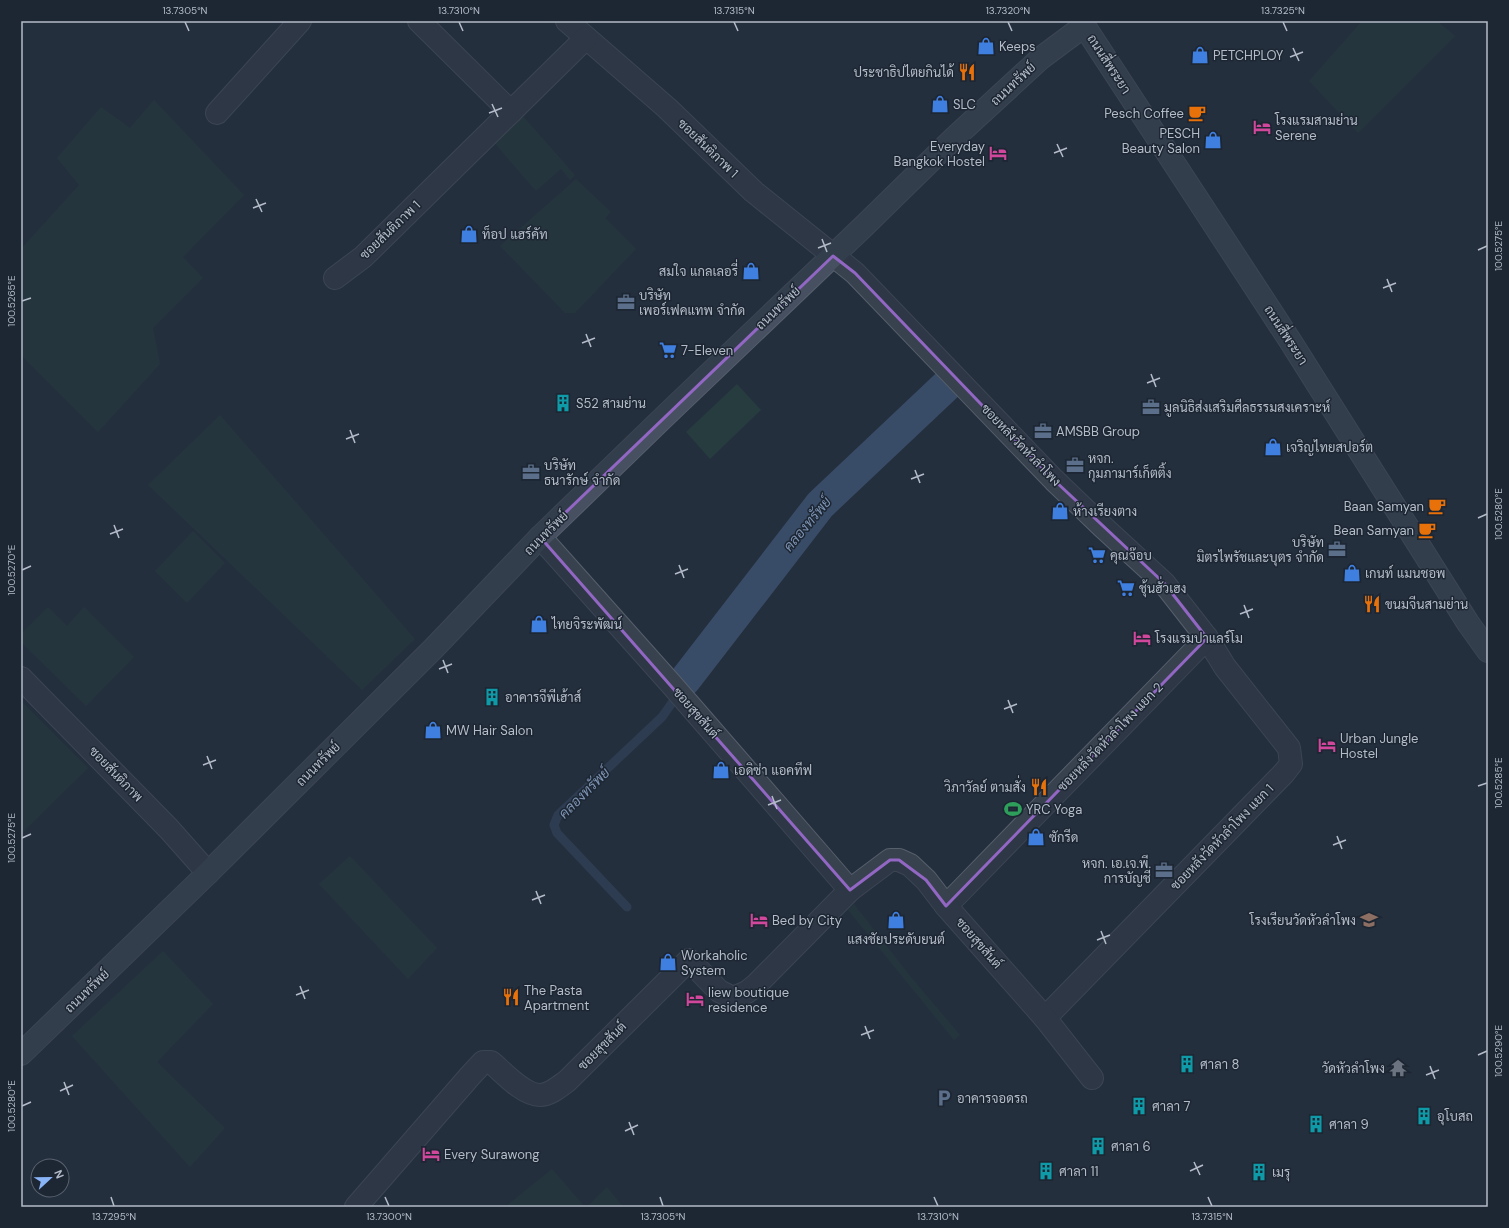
<svg xmlns="http://www.w3.org/2000/svg" width="1509" height="1228" font-family="'DM Sans',Sarabun,sans-serif">
<rect width="100%" height="100%" fill="#242f3e"/>
<!-- green -->
<g fill="#263c3f">
<polygon points="1362,21 1437,21 1455,36 1358,133 1309,81"/>
<polygon points="154,100 244,195 183,257 203,278 153,328 160,364 98,432 21,355 21,249 79,185 57,158 101,107 130,128"/>
<polygon points="522,115 575,175 570,180 561,169 536,191 497,146 495,142"/>
<polygon points="576,179 611,212 605,218 636,249 575,313 565,313 500,246"/>
<polygon points="737,384 761,410 710,459 686,432"/>
<polygon points="220,415 415,639 362,690 148,485"/>
<polygon points="193,531 225,563 187,603 155,571"/>
<polygon points="48,607 67,626 84,607 134,657 86,706 21,642 21,634"/>
<polygon points="21,701 88,768 21,834"/>
<polygon points="350,856 437,948 408,979 319,884"/>
<polygon points="854,904 910,976 960,1035 954,1040 848,910"/>
<polygon points="163,951 213,1004 157,1062 225,1128 190,1167 72,1036"/>
<polygon points="552,1169 585,1207 505,1207"/>
<polygon points="607,1187 623,1207 587,1207"/>
</g>
<g fill="none" stroke-linecap="round" stroke-linejoin="round">
<!-- stream -->
<polyline stroke="#394c67" stroke-width="9" points="627,907 557,833 554,825 558,815 662,717 674,700"/>
<!-- canal -->
<polyline stroke="#394c67" stroke-width="32" points="685,680 820,505 947,385"/>
<!-- street casing -->
<g stroke="#565f6c" stroke-width="24">
<g id="street">
<polyline points="419,21 511,112"/>
<polyline points="567,21 667,108 754,192 855,273 1054,480 1103,527 1164,583 1207,638 1225,667 1289,748 1291,764 1284,773 1045,1018"/>
<polyline points="217,113 300,21"/>
<polyline points="335,278 363,257 586,38"/>
<polyline points="540,537 672,685 850,890"/>
<polyline points="21,678 169,829 208,873"/>
<polyline points="946,906 1207,638"/>
<path d="M356,1207L470,1076L483,1062H491C503,1072 523,1095 540,1095C550,1095 560,1086 567,1081L689,960L719,991L733,998L747,992L757,984L850,890L890,860H899L910,865L926,880L946,906L1045,1018L1092,1078"/>
</g>
</g>
<!-- secondary casing -->
<g stroke="#565f6c" stroke-width="24">
<g id="secondary">
<polyline points="1081,21 1289,339 1468,623 1488,651"/>
<polyline points="21,1054 208,873 434,648 540,537 665,416 863,227 953,139 1041,58 1084,26"/>
</g>
</g>
<!-- street -->
<use href="#street" stroke="#38414e" stroke-width="22"/>
<!-- secondary -->
<use href="#secondary" stroke="#465061" stroke-width="22"/>
</g>
<!-- marked area -->
<path d="M0 0H1509V1228H0ZM833,256L855,273L1054,480L1164,583L1207,638L946,906L926,880L899,860H890L850,890L540,537Z" fill="#242f3e" fill-opacity=".55" fill-rule="evenodd"/>
<path fill="none" stroke="#9266c3" stroke-width="3" stroke-linejoin="round" d="M833,256L855,273L1054,480L1164,583L1207,638L946,906L926,880L899,860H890L850,890L540,537Z"/>
<!-- ticks -->
<path fill="none" stroke="#b4bcc9" stroke-width="1.5" d="M185,22L189,31M459,22L463,31M734,22L738,31M1008,22L1012,31M1283,22L1287,31M1293,48L1299,61M1290,57L1303,52M492,104L498,117M489,113L502,108M1057,144L1063,157M1054,153L1067,148M256,199L262,212M253,208L266,203M822,239L827,252M818,248L831,243M1478,250L1487,246M1387,279L1392,292M1383,288L1396,283M22,301L31,298M586,334L591,347M582,343L595,338M1151,374L1156,387M1147,383L1160,378M350,430L355,443M346,439L359,434M915,470L920,483M911,479L924,474M1478,518L1487,514M114,525L119,538M110,534L123,529M679,565L684,578M22,570L31,566M675,574L688,569M1244,605L1249,618M1240,614L1253,609M443,660L448,673M439,669L452,664M1008,700L1013,713M1004,709L1017,704M207,756L212,769M203,765L216,760M1478,786L1487,783M772,796L777,809M768,805L781,800M1337,836L1342,849M22,838L31,834M1333,845L1346,840M536,891L541,904M532,900L545,895M1101,931L1106,944M1097,940L1110,935M300,986L305,999M296,995L309,990M865,1026L870,1039M861,1035L874,1030M1478,1055L1487,1051M1430,1066L1435,1079M1426,1075L1439,1070M64,1082L69,1095M60,1091L73,1085M22,1106L31,1102M629,1122L634,1135M625,1131L638,1125M1194,1162L1200,1175M1190,1171L1203,1165M111,1197L114,1206M385,1197L389,1206M660,1197L663,1206M934,1197L938,1206M1208,1197L1212,1206"/>
<!-- icons -->
<defs>
<g id="shop-bare" transform="scale(1.38)"><path d="M-5-2.5h2.3a2.7 3.5 0 0 1 5.4 0H5L5.5 6h-11ZM-1.5-2.5h3a1.5 2.3 0 0 0-3 0Z" fill="#3f7fe0" stroke="#1d2633" stroke-width="2.5" paint-order="stroke"/></g>
<g id="restaurant-bare" transform="scale(1.38)"><path d="M-5-6h1v4h1v-4h1v4h1v-4h1v5L-1.5 .5V6h-2V.5L-5-1ZM5-6V6H3V1.5H1.5Q1.5-4 5-6Z" fill="#e8710a" stroke="#1d2633" stroke-width="2.5" paint-order="stroke"/></g>
<g id="cafe-bare" transform="scale(1.38)"><path d="M-5.5-4.5H6V0H3Q3 3.5 0 3.5H-2.5Q-5.5 3.5-5.5 0ZM3-3.2v2h1.7v-2ZM-6 4.5H4V6H-6Z" fill="#e8710a" stroke="#1d2633" stroke-width="2.5" paint-order="stroke"/></g>
<g id="hotel-bare" transform="scale(1.38)"><path d="M-6-4.5h1.5V1H6V5H4.5V3h-9V5H-6ZM-4 0a1.8 1.8 0 1 1 3.6 0ZM.5 0V-2.5h3Q6-2.5 6 0Z" fill="#d1479c" stroke="#1d2633" stroke-width="2.5" paint-order="stroke"/></g>
<g id="office-bare" transform="scale(1.38)"><path d="M-6-3h4V-5.5h4V-3h4V5H-6ZM-1-4.5V-3h2v-1.5ZM-6 0V1H6V0Z" fill="#5c6f8a" stroke="#1d2633" stroke-width="2.5" paint-order="stroke"/></g>
<g id="supermarket-bare" transform="scale(1.38)"><path d="M-6-5.5h2.5l.6 2H6L4.5 2H-2.5L-4.4-4H-6ZM-1.5 3.2a1.3 1.3 0 1 0 .1 0ZM3 3.2a1.3 1.3 0 1 0 .1 0Z" fill="#3f7fe0" stroke="#1d2633" stroke-width="2.5" paint-order="stroke"/></g>
<g id="building-bare" transform="scale(1.38)"><path d="M-4-6H4V6H1V3H-1V6H-4ZM-2.5-4.3h1.7v1.8h-1.7ZM.8-4.3h1.7v1.8H.8ZM-2.5-1h1.7V.8h-1.7ZM.8-1h1.7V.8H.8Z" fill="#0f9aa8" stroke="#1d2633" stroke-width="2.5" paint-order="stroke"/></g>
<g id="stadium-bare" transform="scale(1.38)"><path d="M0-5a6.5 5 0 1 0 0 10a6.5 5 0 1 0 0-10ZM-3.5-1.8h7v3.6h-7Z" fill="#2e9e5b" stroke="#1d2633" stroke-width="2.5" paint-order="stroke"/></g>
<g id="school-bare" transform="scale(1.38)"><path d="M0-5L7-2L0 1L-7-2ZM-4 1L0 2.5L4 1V4Q0 6-4 4Z" fill="#8d6e63" stroke="#1d2633" stroke-width="2.5" paint-order="stroke"/></g>
<g id="temple-bare" transform="scale(1.38)"><path d="M0-6L5-2H3V0L6.5 2.5H4V6H1.5V3h-3V6H-4V2.5H-6.5L-3 0V-2H-5Z" fill="#6b7280" stroke="#1d2633" stroke-width="2.5" paint-order="stroke"/></g>
<g id="parking-bare" transform="scale(1.38)"><path d="M-3.5-5.5H1a3.5 3.5 0 0 1 0 7H-1V5.5H-3.5ZM-1-3.4V-.6H.8a1.4 1.4 0 0 0 0-2.8Z" fill="#5c6f8a" stroke="#1d2633" stroke-width="2.5" paint-order="stroke"/></g>
</defs>
<g fill-rule="evenodd">
<use href="#shop-bare" x="986" y="46"/>
<use href="#shop-bare" x="1200" y="55"/>
<use href="#restaurant-bare" x="967" y="72"/>
<use href="#shop-bare" x="940" y="104"/>
<use href="#cafe-bare" x="1197" y="113"/>
<use href="#hotel-bare" x="1262" y="127"/>
<use href="#shop-bare" x="1213" y="140"/>
<use href="#hotel-bare" x="998" y="153"/>
<use href="#shop-bare" x="469" y="234"/>
<use href="#shop-bare" x="751" y="271"/>
<use href="#office-bare" x="626" y="302"/>
<use href="#supermarket-bare" x="668" y="350"/>
<use href="#building-bare" x="563" y="403"/>
<use href="#office-bare" x="1151" y="407"/>
<use href="#office-bare" x="1043" y="431"/>
<use href="#shop-bare" x="1273" y="447"/>
<use href="#office-bare" x="1075" y="465"/>
<use href="#office-bare" x="531" y="472"/>
<use href="#cafe-bare" x="1437" y="506"/>
<use href="#shop-bare" x="1060" y="511"/>
<use href="#cafe-bare" x="1427" y="530"/>
<use href="#office-bare" x="1337" y="549"/>
<use href="#supermarket-bare" x="1097" y="555"/>
<use href="#shop-bare" x="1352" y="573"/>
<use href="#supermarket-bare" x="1126" y="588"/>
<use href="#restaurant-bare" x="1372" y="604"/>
<use href="#shop-bare" x="539" y="624"/>
<use href="#hotel-bare" x="1142" y="638"/>
<use href="#building-bare" x="492" y="697"/>
<use href="#shop-bare" x="433" y="730"/>
<use href="#hotel-bare" x="1327" y="745"/>
<use href="#shop-bare" x="721" y="770"/>
<use href="#restaurant-bare" x="1039" y="787"/>
<use href="#stadium-bare" x="1013" y="809"/>
<use href="#shop-bare" x="1036" y="837"/>
<use href="#office-bare" x="1164" y="870"/>
<use href="#hotel-bare" x="759" y="920"/>
<use href="#shop-bare" x="896" y="920"/>
<use href="#school-bare" x="1369" y="920"/>
<use href="#shop-bare" x="668" y="962"/>
<use href="#restaurant-bare" x="511" y="997"/>
<use href="#hotel-bare" x="695" y="999"/>
<use href="#building-bare" x="1187" y="1064"/>
<use href="#temple-bare" x="1398" y="1068"/>
<use href="#parking-bare" x="944" y="1098"/>
<use href="#building-bare" x="1139" y="1106"/>
<use href="#building-bare" x="1424" y="1116"/>
<use href="#building-bare" x="1316" y="1124"/>
<use href="#building-bare" x="1098" y="1146"/>
<use href="#hotel-bare" x="431" y="1154"/>
<use href="#building-bare" x="1046" y="1171"/>
<use href="#building-bare" x="1259" y="1172"/>
</g>
<g text-anchor="middle" dominant-baseline="central" stroke-width="3" stroke-linejoin="round" paint-order="stroke">
<!-- poi labels -->
<g font-size="13" fill="#b4bcc9" stroke="#1d2633" text-anchor="start">
<text x="999" y="46">Keeps</text>
<text x="1213" y="55">PETCHPLOY</text>
<text x="954" y="72" text-anchor="end">ประชาธิปไตยกินได้</text>
<text x="953" y="104">SLC</text>
<text x="1184" y="113" text-anchor="end">Pesch Coffee</text>
<text x="1275" y="120">โรงแรมสามย่าน<tspan x="1275" dy="15">Serene</tspan></text>
<text x="1200" y="133" text-anchor="end">PESCH<tspan x="1200" dy="15">Beauty Salon</tspan></text>
<text x="985" y="146" text-anchor="end">Everyday<tspan x="985" dy="15">Bangkok Hostel</tspan></text>
<text x="482" y="234">ท็อป แฮร์คัท</text>
<text x="738" y="271" text-anchor="end">สมใจ แกลเลอรี่</text>
<text x="639" y="295">บริษัท<tspan x="639" dy="15">เพอร์เฟคแทพ จำกัด</tspan></text>
<text x="681" y="350">7-Eleven</text>
<text x="576" y="403">S52 สามย่าน</text>
<text x="1164" y="407">มูลนิธิส่งเสริมศีลธรรมสงเคราะห์</text>
<text x="1056" y="431">AMSBB Group</text>
<text x="1286" y="447">เจริญไทยสปอร์ต</text>
<text x="1088" y="458">หจก.<tspan x="1088" dy="15">กุมภามาร์เก็ตติ้ง</tspan></text>
<text x="544" y="465">บริษัท<tspan x="544" dy="15">ธนารักษ์ จำกัด</tspan></text>
<text x="1424" y="506" text-anchor="end">Baan Samyan</text>
<text x="1073" y="511">ห้างเรียงตาง</text>
<text x="1414" y="530" text-anchor="end">Bean Samyan</text>
<text x="1324" y="542" text-anchor="end">บริษัท<tspan x="1324" dy="15">มิตรไพรัชและบุตร จำกัด</tspan></text>
<text x="1110" y="555">คุณจ๊อบ</text>
<text x="1365" y="573">เกนท์ แมนชอพ</text>
<text x="1139" y="588">ชุ้นฮั่วเฮง</text>
<text x="1385" y="604">ขนมจีนสามย่าน</text>
<text x="552" y="624">ไทยจิระพัฒน์</text>
<text x="1155" y="638">โรงแรมปาแลร์โม</text>
<text x="505" y="697">อาคารจีพีเฮ้าส์</text>
<text x="446" y="730">MW Hair Salon</text>
<text x="1340" y="738">Urban Jungle<tspan x="1340" dy="15">Hostel</tspan></text>
<text x="734" y="770">เอดิซ่า แอคทีฟ</text>
<text x="1026" y="787" text-anchor="end">วิภาวัลย์ ตามสั่ง</text>
<text x="1026" y="809">YRC Yoga</text>
<text x="1049" y="837">ซักรีด</text>
<text x="1151" y="863" text-anchor="end">หจก. เอ.เจ.พี.<tspan x="1151" dy="15">การบัญชี</tspan></text>
<text x="772" y="920">Bed by City</text>
<text x="1356" y="920" text-anchor="end">โรงเรียนวัดหัวลำโพง</text>
<text x="896" y="939" text-anchor="middle">แสงชัยประดับยนต์</text>
<text x="681" y="955">Workaholic<tspan x="681" dy="15">System</tspan></text>
<text x="524" y="990">The Pasta<tspan x="524" dy="15">Apartment</tspan></text>
<text x="708" y="992">liew boutique<tspan x="708" dy="15">residence</tspan></text>
<text x="1200" y="1064">ศาลา 8</text>
<text x="1385" y="1068" text-anchor="end">วัดหัวลำโพง</text>
<text x="957" y="1098">อาคารจอดรถ</text>
<text x="1152" y="1106">ศาลา 7</text>
<text x="1437" y="1116">อุโบสถ</text>
<text x="1329" y="1124">ศาลา 9</text>
<text x="1111" y="1146">ศาลา 6</text>
<text x="444" y="1154">Every Surawong</text>
<text x="1059" y="1171">ศาลา 11</text>
<text x="1272" y="1172">เมรุ</text>
</g>
<!-- street labels -->
<g font-size="13" fill="#b4bcc9" stroke="#1d2633">
<text transform="translate(1109 64) rotate(57)">ถนนสี่พระยา</text>
<text transform="translate(1013 84) rotate(-43)">ถนนทรัพย์</text>
<text transform="translate(708 148) rotate(44)">ซอยสันติภาพ 1</text>
<text transform="translate(390 230) rotate(-44)">ซอยสันติภาพ 1</text>
<text transform="translate(778 308) rotate(-44)">ถนนทรัพย์</text>
<text transform="translate(1286 335) rotate(57)">ถนนสี่พระยา</text>
<text transform="translate(1021 445) rotate(46)">ซอยหลังวัดหัวลำโพง</text>
<text transform="translate(546 533) rotate(-45)">ถนนทรัพย์</text>
<text transform="translate(696 713) rotate(49)">ซอยสุขสันต์</text>
<text transform="translate(1110 737) rotate(-46)">ซอยหลังวัดหัวลำโพง แยก 2</text>
<text transform="translate(318 764) rotate(-45)">ถนนทรัพย์</text>
<text transform="translate(116 774) rotate(46)">ซอยสันติภาพ</text>
<text transform="translate(1222 837) rotate(-46)">ซอยหลังวัดหัวลำโพง แยก 1</text>
<text transform="translate(979 943) rotate(49)">ซอยสุขสันต์</text>
<text transform="translate(87 991) rotate(-44)">ถนนทรัพย์</text>
<text transform="translate(602 1046) rotate(-45)">ซอยสุขสันต์</text>
</g>
<!-- water labels -->
<g font-size="14" font-style="italic" fill="#7c92b1" stroke="#1d2633">
<text transform="translate(807 524) rotate(-50)">คลองทรัพย์</text>
<text transform="translate(584 793) rotate(-45)">คลองทรัพย์</text>
</g>
</g>
<!-- border -->
<rect width="1509" height="1228" fill="none" stroke="#1d2633" stroke-width="44"/>
<!-- north arrow -->
<g transform="translate(50 1178) rotate(68)"><circle r="19" fill="#1d2633" stroke="#59626f"/>
<path d="M0-3L7 15L0 10L-7 15Z" fill="#8ab4f8"/>
<text y="-6" font-size="11" font-weight="bold" text-anchor="middle" fill="#b4bcc9">N</text>
</g>
<rect x="22" y="22" width="1465" height="1184" fill="none" stroke="#b4bcc9" stroke-width="1.5"/>
<g font-size="10" text-anchor="middle" fill="#b4bcc9">
<text x="185" y="14">13.7305°N</text>
<text x="459" y="14">13.7310°N</text>
<text x="734" y="14">13.7315°N</text>
<text x="1008" y="14">13.7320°N</text>
<text x="1283" y="14">13.7325°N</text>
<text transform="translate(1498 246) rotate(-90)" y="4">100.5275°E</text>
<text transform="translate(11 301) rotate(-90)" y="4">100.5265°E</text>
<text transform="translate(1498 514) rotate(-90)" y="4">100.5280°E</text>
<text transform="translate(11 570) rotate(-90)" y="4">100.5270°E</text>
<text transform="translate(1498 783) rotate(-90)" y="4">100.5285°E</text>
<text transform="translate(11 838) rotate(-90)" y="4">100.5275°E</text>
<text transform="translate(1498 1051) rotate(-90)" y="4">100.5290°E</text>
<text transform="translate(11 1106) rotate(-90)" y="4">100.5280°E</text>
<text x="114" y="1220">13.7295°N</text>
<text x="389" y="1220">13.7300°N</text>
<text x="663" y="1220">13.7305°N</text>
<text x="938" y="1220">13.7310°N</text>
<text x="1212" y="1220">13.7315°N</text>
</g>
</svg>
